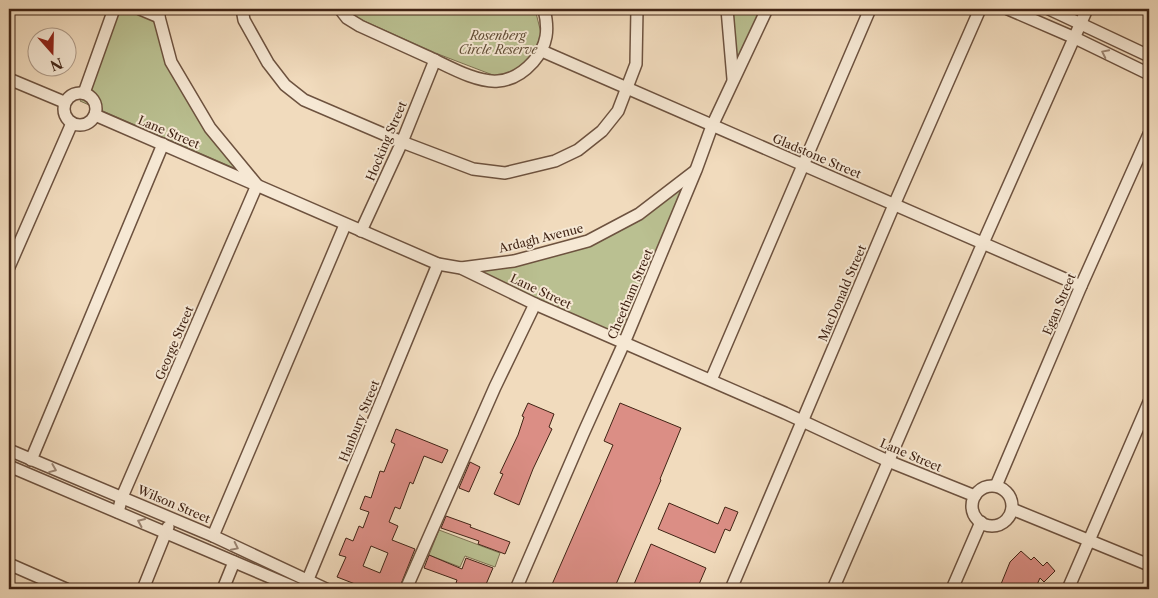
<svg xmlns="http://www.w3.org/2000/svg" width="1158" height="598" font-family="'Libre Caslon Text',serif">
<rect width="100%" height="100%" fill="#f1dbbd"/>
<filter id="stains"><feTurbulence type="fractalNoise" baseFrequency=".004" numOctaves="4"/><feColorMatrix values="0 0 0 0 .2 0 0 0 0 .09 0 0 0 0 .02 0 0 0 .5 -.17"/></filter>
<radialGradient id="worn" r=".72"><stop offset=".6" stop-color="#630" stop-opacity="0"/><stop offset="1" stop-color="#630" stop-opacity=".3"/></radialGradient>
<!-- park -->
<g fill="#bac091" stroke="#7e7253">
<polygon points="119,9 157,9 168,64 241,171 80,101"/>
<polygon points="349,9 535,9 541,33 536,49 523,68 498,77 438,54 353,16"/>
<polygon points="727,9 767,9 733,81"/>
<polygon points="696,170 624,343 461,268 588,241"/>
<polygon points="439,530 500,553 495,567 465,556 460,567 429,555"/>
</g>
<!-- building -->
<g fill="#db8e85" stroke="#412415" fill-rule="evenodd">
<polygon points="528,403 554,414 549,427 552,429 533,469 519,505 494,494 503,474 500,473 518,435 524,417 522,416"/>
<polygon points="620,403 681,428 660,479 661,480 614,589 550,589 613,445 604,441"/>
<path d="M396,429L448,450L442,463L424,456L413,484L410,482L400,509L395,507L389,522L398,526L392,540L415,549L399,589H368L337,577L346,557L339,555L346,538L353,541L359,526L363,528L369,512L360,509L365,496L371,498L380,471L384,472L395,444L391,442ZM371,546L388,553L380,573L363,566Z"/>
<polygon points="470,462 480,467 469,492 459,488"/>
<polygon points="669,503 718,524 725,507 738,512 730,531 725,529 715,553 658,529"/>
<polygon points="446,516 471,525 470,527 510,542 505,554 478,544 479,541 441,528"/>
<polygon points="651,544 706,568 697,589 632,589"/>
<polygon points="1021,551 1031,560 1034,557 1043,566 1047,562 1055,571 1044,582 1040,578 1035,589 999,589 1010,562"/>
<polygon points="429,555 462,569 466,558 493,568 484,589 460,589 461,585 456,583 457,580 424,568"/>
</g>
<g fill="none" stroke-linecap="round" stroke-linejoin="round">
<!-- minor casing -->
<g stroke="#6d523f" stroke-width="14">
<g id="minor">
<polyline points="140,9 159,17"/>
<polyline points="242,9 244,20 268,63 285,85 304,100 402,142 473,169 505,173 555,161 578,150 602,131 618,111 636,64 637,9"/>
<path d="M340,9L347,18L360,26C382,36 404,46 426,56C446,65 476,83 498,81C512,80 524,72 533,62C548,45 549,29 544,9"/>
<polyline points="727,9 733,79"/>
<polyline points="1008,9 1075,38 1149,74"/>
<polyline points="1049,9 1149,56"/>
<polyline points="542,51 1081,286"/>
<polyline points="9,79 64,102"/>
<circle cx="80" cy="109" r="16"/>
<polyline points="84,93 114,9"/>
<polyline points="95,115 438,264 461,268 535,304 785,413 888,461 975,496"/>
<polyline points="361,231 402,142 435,60"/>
<polyline points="9,267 72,123"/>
<polyline points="461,268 514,261 588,241 639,214 695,171"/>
<polyline points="711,380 870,9"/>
<polyline points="9,450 213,536 326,589"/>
<polyline points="31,460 163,144"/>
<polyline points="9,466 298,589"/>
<polyline points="996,486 1081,286 1149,134"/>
<circle cx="992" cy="506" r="20"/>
<polyline points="1012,509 1149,565"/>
<polyline points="118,512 122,497 257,185 210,128 171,62 159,17 159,9"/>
<polyline points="213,536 345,225"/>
<polyline points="9,564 66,589"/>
<polyline points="143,589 168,527"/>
<polyline points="223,589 234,562"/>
<polyline points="304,589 438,264"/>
<polyline points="406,589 495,387 535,304"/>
<polyline points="516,589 583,434 624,343 696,170 712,126 767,9"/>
<polyline points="731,589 894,205 980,9"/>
<polyline points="833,589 983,243 1087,9"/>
<polyline points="952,589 981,522"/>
<polyline points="1068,589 1149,402"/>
</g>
</g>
<!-- minor -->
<use href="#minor" stroke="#f6e8d4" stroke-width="11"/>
</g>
<!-- one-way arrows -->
<defs><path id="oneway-chevron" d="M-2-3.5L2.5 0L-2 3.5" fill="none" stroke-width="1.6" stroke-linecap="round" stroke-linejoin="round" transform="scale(1.25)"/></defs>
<g stroke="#9c8674">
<use href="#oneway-chevron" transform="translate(1105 53) rotate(-154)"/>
<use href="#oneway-chevron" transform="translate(53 469) rotate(22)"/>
<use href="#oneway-chevron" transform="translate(141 522) rotate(-156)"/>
<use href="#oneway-chevron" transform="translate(235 547) rotate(26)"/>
</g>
<g text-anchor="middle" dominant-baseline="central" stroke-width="4" stroke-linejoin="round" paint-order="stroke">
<!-- park labels -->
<g font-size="12" font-style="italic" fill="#5f4b34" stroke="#f6e8d4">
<text x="498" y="35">Rosenberg<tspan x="498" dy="14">Circle Reserve</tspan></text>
</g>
<!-- street labels -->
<g font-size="12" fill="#412415" stroke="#f6e8d4">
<text transform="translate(169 132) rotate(23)">Lane Street</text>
<text transform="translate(386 141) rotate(-67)">Hocking Street</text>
<text transform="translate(817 156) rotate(23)">Gladstone Street</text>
<text transform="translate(541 238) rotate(-14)">Ardagh Avenue</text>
<text transform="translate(541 291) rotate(25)">Lane Street</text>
<text transform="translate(842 293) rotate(-67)">MacDonald Street</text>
<text transform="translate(630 294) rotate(-67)">Cheetham Street</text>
<text transform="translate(1059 304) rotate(-67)">Egan Street</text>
<text transform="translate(174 343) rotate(-67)">George Street</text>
<text transform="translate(359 421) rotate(-68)">Hanbury Street</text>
<text transform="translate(911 455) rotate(23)">Lane Street</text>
<text transform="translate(174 504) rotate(23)">Wilson Street</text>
</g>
</g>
<!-- margin -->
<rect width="1158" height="598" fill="none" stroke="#f1dbbd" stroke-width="30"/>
<rect x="10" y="10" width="1138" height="578" fill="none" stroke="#412415" stroke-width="2.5"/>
<rect x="15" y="15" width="1128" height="568" fill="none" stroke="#412415"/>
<!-- north arrow -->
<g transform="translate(52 52) rotate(160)"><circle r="24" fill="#f6e8d4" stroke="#ae9a88"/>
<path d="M0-4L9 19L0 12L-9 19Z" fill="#8f2418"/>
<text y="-8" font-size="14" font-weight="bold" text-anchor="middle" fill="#412415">N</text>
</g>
<rect width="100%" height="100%" filter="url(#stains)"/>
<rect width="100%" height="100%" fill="url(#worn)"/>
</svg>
